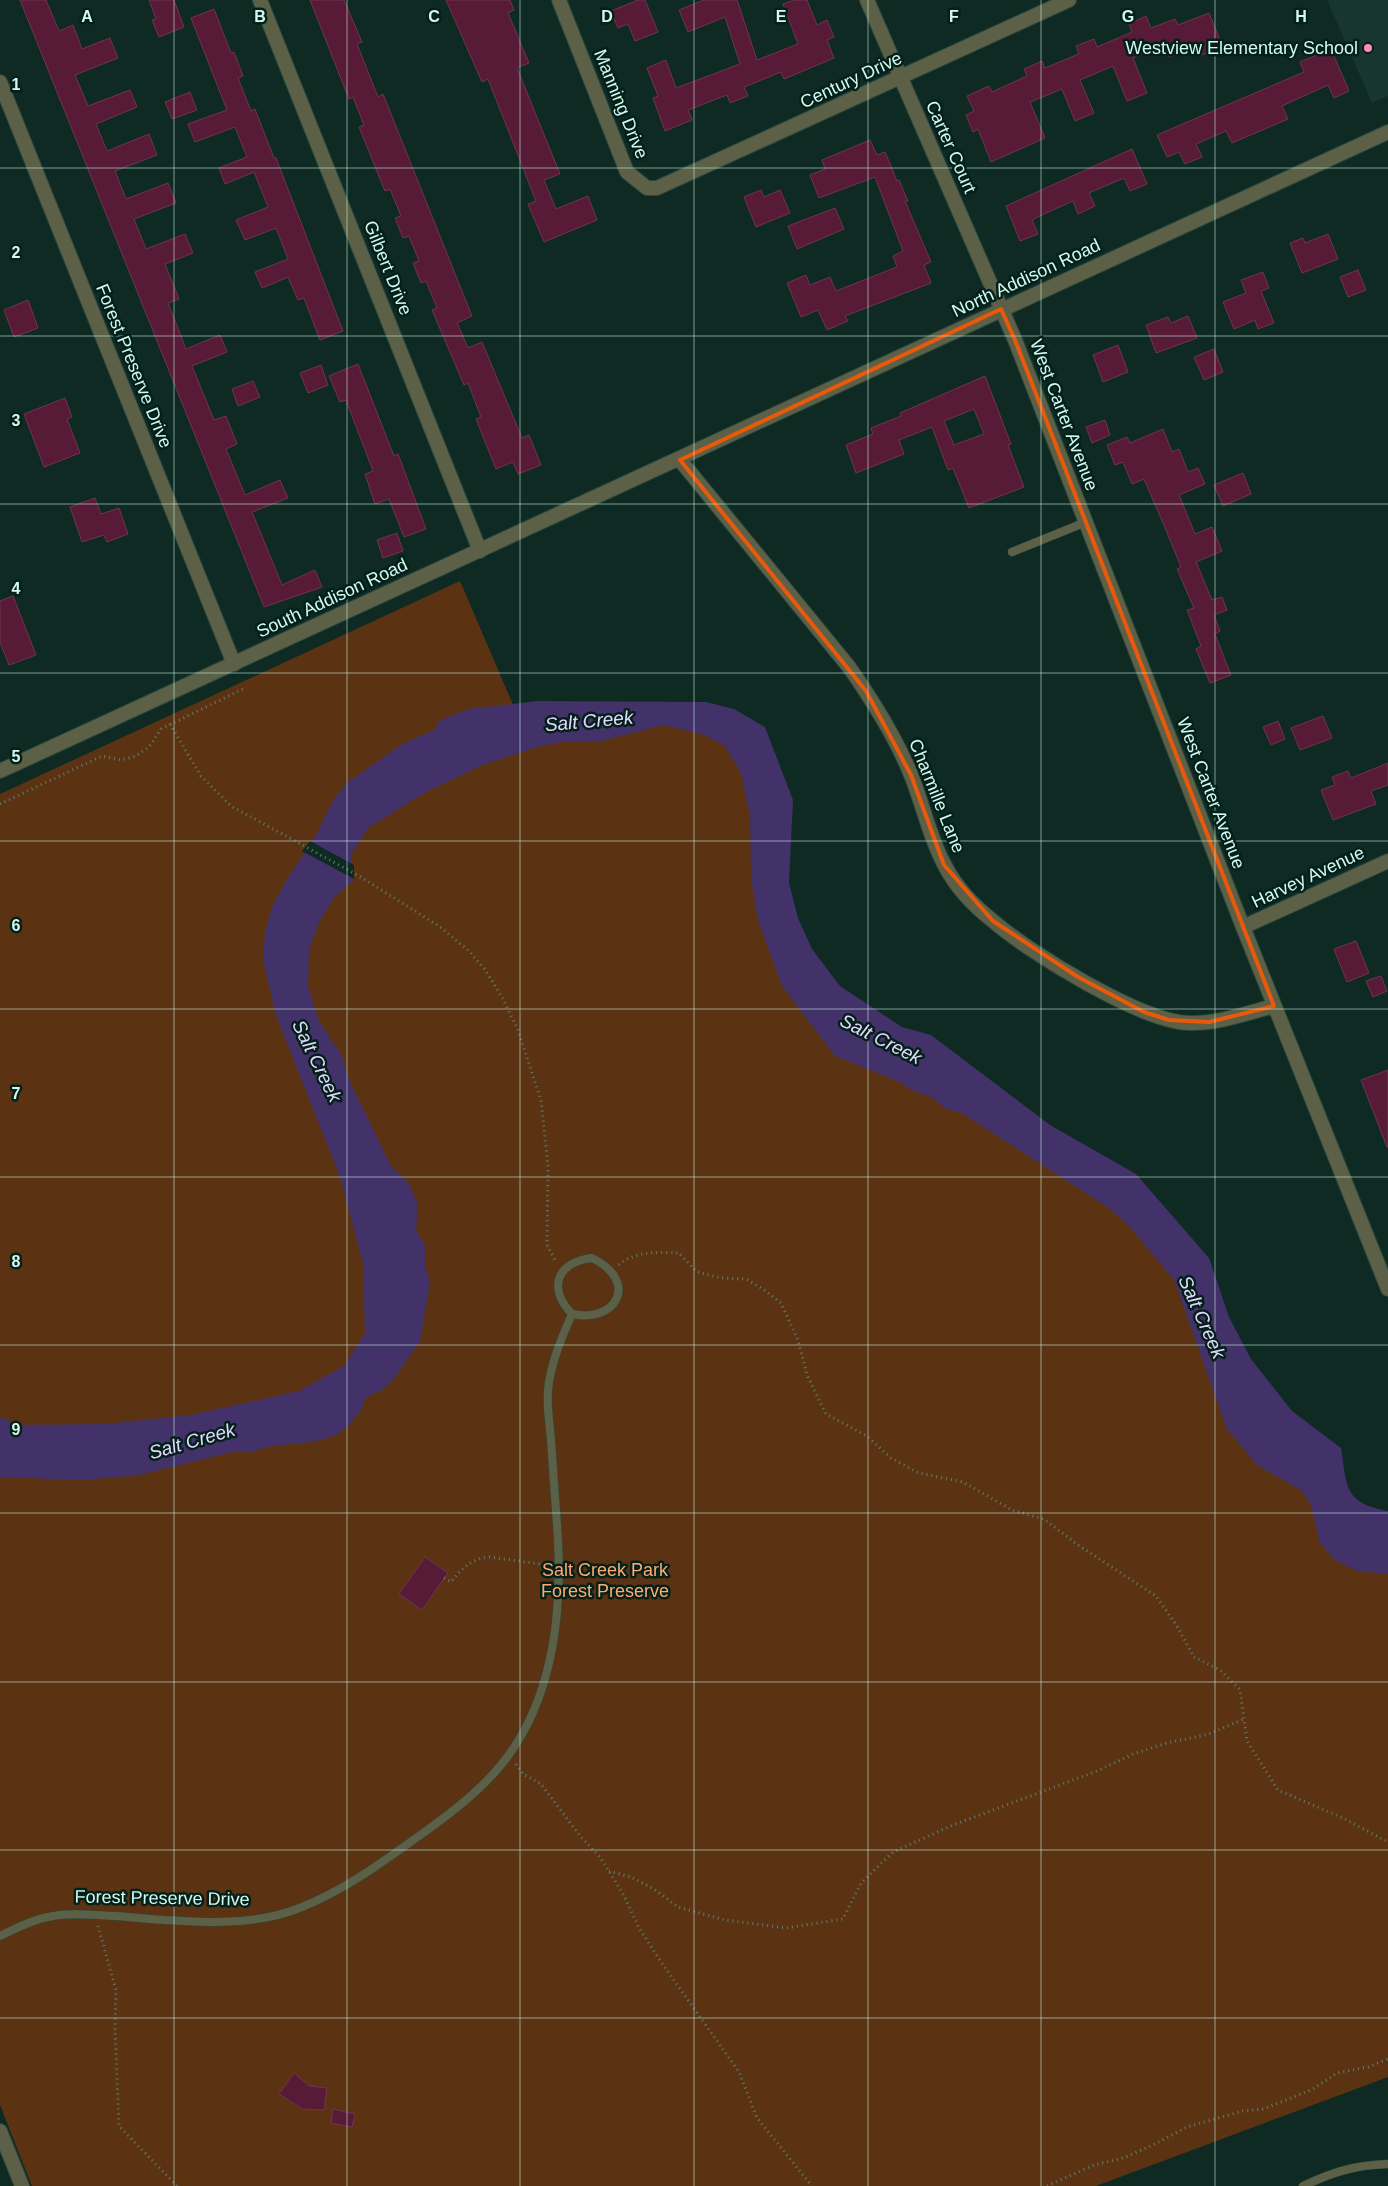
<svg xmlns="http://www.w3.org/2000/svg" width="1388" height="2186" font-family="Arial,sans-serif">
<rect width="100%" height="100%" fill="#0e2a23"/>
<!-- built -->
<polygon fill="#17362e" points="1327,0 1388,0 1388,96 1372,103"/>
<!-- green -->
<polygon fill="#5c3312" points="460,581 523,728 693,713 755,761 792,963 1097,1177 1388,1542 1388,2077 1096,2186 32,2186 0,2105 0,794"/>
<!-- water -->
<path fill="#423269" d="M538,701L706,702L734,709L765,727L793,800L789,883L798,918L812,949L840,986L902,1027L931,1035L1050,1125L1136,1174L1209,1258L1229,1317L1251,1359L1292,1411L1341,1448C1347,1487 1344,1503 1388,1511V1574L1358,1571L1336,1561L1320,1543L1310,1503L1302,1491L1257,1465L1227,1429L1174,1280L1129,1226L1109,1208L960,1112C941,1109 947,1108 932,1098C922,1091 912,1094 904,1084L835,1056L782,986L758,921L751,878L750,816L741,773L724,745L702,734L663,725L602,741H569L541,746L485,764L426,792L368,828L351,855L353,881L335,896L318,924L309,951L308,986L319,1021L342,1056L350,1082L391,1166L408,1182L418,1204L416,1230L425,1245V1266L430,1282L420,1341L393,1380L383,1389L364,1399C363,1408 360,1412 354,1419C333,1446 305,1441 274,1446C259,1448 253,1455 237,1451L139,1475L82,1480L0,1477V1418L4,1417L14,1425L105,1424L190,1415L299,1391L344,1366L365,1333L363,1263L340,1177L275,1013L263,958L265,934L271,909L287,879L316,835L333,800L348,782L402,744L434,730L440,720L468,709Z"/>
<!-- pier -->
<polygon fill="#0e2a23" points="310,841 354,865 354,879 302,851"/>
<!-- building -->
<g fill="#571b37" stroke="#70344e" fill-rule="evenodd">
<polygon points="20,0 46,0 59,31 73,25 82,49 110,38 118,58 75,75 88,106 130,90 137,107 96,124 107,151 149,134 157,155 115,171 126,199 168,183 176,203 134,219 146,249 185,234 193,253 165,264 179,299 168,303 186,349 220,335 227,352 192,366 214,420 226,416 237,444 226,449 245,495 280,480 288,498 252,512 282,585 315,570 322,587 264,607"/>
<polygon points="149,0 174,0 184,27 159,37 152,20 156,19"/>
<polygon points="310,0 344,0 362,42 357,44 378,97 383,94 472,316 457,323 468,348 482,342 522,438 529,435 541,465 518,474 513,462 496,469 476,419 481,417 468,383 464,385 441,331 432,310 437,308 426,281 421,283 413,263 419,261 409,236 403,238 395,218 401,216 390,189 385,191 359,127 364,125 353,97 349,99"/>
<polygon points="446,0 510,0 514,10 508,13 529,63 517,68 560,174 544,180 556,209 588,196 597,220 544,242 528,204 536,201 488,79 482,82"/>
<polygon points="638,0 645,0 658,32 635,41 628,24 618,28 611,11"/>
<polygon points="704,0 737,0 757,60 798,44 783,4 794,0 807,0 817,25 827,20 834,37 827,40 834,58 784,79 781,72 744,87 748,96 730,103 727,95 688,110 692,120 665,131 653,98 658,96 647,68 666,60 676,88 740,64 725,17 688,32 679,10"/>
<polygon points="214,9 231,53 234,52 243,76 238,78 251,111 255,109 274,158 276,158 343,331 320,340 304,298 298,300 288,277 262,288 255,272 288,259 276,228 245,240 236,220 268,207 254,172 225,184 219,168 247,157 235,127 195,142 188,124 227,110 191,18"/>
<polygon points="1209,13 1223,47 1199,56 1195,46 1169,57 1164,45 1133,58 1147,93 1127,101 1113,66 1080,80 1094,113 1075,121 1062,89 1030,102 1045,138 991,162 978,129 973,132 966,115 974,111 967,96 989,86 992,92 1027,76 1024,69 1042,61 1045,68 1079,54 1076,46 1094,39 1097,47 1132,32 1129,24 1146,16 1151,28 1175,19 1178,25"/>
<polygon points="1331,49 1349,91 1334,98 1328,85 1282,106 1288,119 1232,143 1226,131 1196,144 1202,157 1185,164 1179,152 1167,157 1157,135 1304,72 1300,62"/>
<polygon points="190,92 197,110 172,119 165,102"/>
<polygon points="870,140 877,155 885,152 897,181 899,180 908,201 905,201 931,262 924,265 931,283 845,316 848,321 827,330 818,310 801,317 787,283 806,275 810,285 830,277 836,291 897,267 893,256 903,251 875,177 819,198 810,175 825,169 822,160"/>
<polygon points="1132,149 1147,184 1130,191 1124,178 1089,193 1095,206 1078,214 1073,201 1044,214 1032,220 1038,234 1020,241 1006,206"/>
<polygon points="761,190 764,197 780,190 790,213 756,227 744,197"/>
<polygon points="835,208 844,229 797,249 788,226"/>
<polygon points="1328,234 1338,259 1302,273 1290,243 1303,238 1305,243"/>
<polygon points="1358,270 1366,290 1348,297 1340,277"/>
<polygon points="1263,272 1269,288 1261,291 1274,323 1258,329 1255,320 1234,329 1223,302 1246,293 1241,280"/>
<polygon points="28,300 38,328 14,337 4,310"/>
<polygon points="1188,316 1197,338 1156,353 1146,325 1168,317 1171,323"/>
<polygon points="1118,345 1128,372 1103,382 1093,355"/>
<polygon points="1214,349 1223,372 1204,380 1194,357"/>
<polygon points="358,364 394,456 398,454 426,529 404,537 389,499 375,504 365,474 373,471 346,400 340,402 329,376"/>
<polygon points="321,365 328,385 308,393 300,373"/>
<path d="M985,376L1011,444L1008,445L1024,487L969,508L953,468L948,470L932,427L899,440L904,454L856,473L846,445L873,434L871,428L901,416L900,413ZM974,409L984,434L954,445L944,421Z"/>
<polygon points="253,381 260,397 238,406 232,389"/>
<polygon points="65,398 72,417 67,419 80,453 44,467 24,414"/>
<polygon points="1105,420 1110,435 1092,443 1086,427"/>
<polygon points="1163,429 1172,452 1179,449 1188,472 1198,468 1205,484 1179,495 1195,534 1212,527 1222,551 1196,562 1212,600 1222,597 1227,610 1214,615 1220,631 1215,634 1231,675 1210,683 1196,649 1201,646 1187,610 1194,608 1177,569 1181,567 1166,530 1144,479 1132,484 1123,462 1115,465 1107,445 1127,437 1130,443"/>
<polygon points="1243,473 1251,494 1223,506 1214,485"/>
<polygon points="95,498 101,514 119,508 128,534 107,542 104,535 82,542 70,507"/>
<polygon points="397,533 403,551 383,558 377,540"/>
<polygon points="13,596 36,655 9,665 0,642 0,601"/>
<polygon points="1323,716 1332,738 1300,750 1291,728"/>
<polygon points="1278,721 1285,739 1271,745 1263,727"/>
<polygon points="1388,763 1388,785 1371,791 1376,804 1333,820 1321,790 1335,785 1332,777 1348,771 1351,778"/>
<polygon points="1356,941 1369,973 1347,982 1334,949"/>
<polygon points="1381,976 1387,991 1373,997 1366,981"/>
<polygon points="1388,1070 1388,1147 1387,1147 1361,1080"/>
<polygon points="425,1557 448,1573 422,1610 399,1594"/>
<polygon points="294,2073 309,2086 327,2088 324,2110 302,2109 279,2094"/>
<polygon points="333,2109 355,2114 352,2127 331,2123"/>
</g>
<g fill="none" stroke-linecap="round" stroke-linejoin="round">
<!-- service casing -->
<g stroke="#29473f" stroke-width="9">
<g id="service">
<polyline points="1012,552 1086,522"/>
<path d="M592,1258C641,1282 615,1324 572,1314C547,1288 557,1262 592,1258Z"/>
<path d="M0,1936C15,1929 31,1920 48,1917C68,1912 93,1915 114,1916C174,1920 245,1931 302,1907C342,1891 377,1866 412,1841C441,1820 471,1799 495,1772C551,1710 562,1622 558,1541C556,1507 553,1473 551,1439C549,1420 546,1400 549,1382C553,1358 562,1337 572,1314"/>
<path d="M1303,2186C1333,2172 1355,2165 1388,2164"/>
</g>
</g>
<!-- minor casing -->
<g stroke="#29473f" stroke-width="16">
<g id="minor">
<polyline points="260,0 480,551"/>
<polyline points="559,0 627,172 647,188 657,188 1069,0"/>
<polyline points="867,0 1015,340 1243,927 1388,1289"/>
<polyline points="0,82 234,664"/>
<path d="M680,460L849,667C873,701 895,736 911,775C923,804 929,836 944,864C955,886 974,906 993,921C1030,953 1142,1022 1189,1023C1218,1024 1247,1013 1274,1006"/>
<polyline points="1243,927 1388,861"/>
<polyline points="0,2131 22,2186"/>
</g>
</g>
<!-- tertiary casing -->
<g stroke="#29473f" stroke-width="16">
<polyline id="tertiary" points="0,771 1388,132"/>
</g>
<!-- path -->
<g stroke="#5d7e75" stroke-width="3" stroke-dasharray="1 4" stroke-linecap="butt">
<polyline points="170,724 201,776 231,806 359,876 439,926 469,951 486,971 503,999 518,1030 541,1100 548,1166 547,1245 556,1262"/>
<polyline points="0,804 102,756 121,760 136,756 149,747 161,729 245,688"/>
<path d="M619,1265C633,1251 660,1252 679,1253L697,1272L721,1278L746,1279L763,1289L781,1303L798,1340L807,1375L826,1414L867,1436L891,1458L919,1473L963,1482L1012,1510L1044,1519L1078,1545L1156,1596L1177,1626L1194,1657L1220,1670L1240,1690L1247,1741L1278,1790L1343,1818L1388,1842"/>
<path d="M444,1578L451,1582C462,1568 471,1559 489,1557L547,1565"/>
<polyline points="516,1764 523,1774 541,1784 580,1836 600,1857 623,1894 639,1928 661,1962 739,2072 757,2118 812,2186"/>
<polyline points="609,1871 631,1877 654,1889 678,1907 725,1920 786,1928 843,1919 861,1883 893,1852 953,1825 1097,1771 1133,1754 1167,1743 1209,1734 1244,1719"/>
<polyline points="98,1926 116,1990 115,2028 119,2126 177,2186"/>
<polyline points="1047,2186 1094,2165 1123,2158 1151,2146 1187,2127 1243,2111 1264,2109 1313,2089 1337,2073 1368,2067 1388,2059"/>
</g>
<!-- service -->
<use href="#service" stroke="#5c6046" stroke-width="8"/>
<!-- minor -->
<use href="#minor" stroke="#5c6046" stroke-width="14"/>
<!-- tertiary -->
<use href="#tertiary" stroke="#5c6046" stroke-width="14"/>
</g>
<!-- marked area -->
<path fill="none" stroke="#e8590c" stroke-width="4" stroke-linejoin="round" d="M1001,309L1015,340L1274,1006L1209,1022L1169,1020L1144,1012L1078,977L993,921L944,865L911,775L866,691L680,460Z"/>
<!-- grid -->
<path fill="none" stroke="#d2fbee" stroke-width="1" stroke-opacity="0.55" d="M174,0V2186M347,0V2186M520,0V2186M694,0V2186M868,0V2186M1041,0V2186M1215,0V2186M0,168H1388M0,336H1388M0,504H1388M0,673H1388M0,841H1388M0,1009H1388M0,1177H1388M0,1345H1388M0,1513H1388M0,1682H1388M0,1850H1388M0,2018H1388"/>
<!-- markers -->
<circle fill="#fe8ebc" stroke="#05201a" stroke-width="2" cx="1368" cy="48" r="5"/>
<g text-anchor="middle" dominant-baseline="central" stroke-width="5" stroke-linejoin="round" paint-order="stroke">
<!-- poi labels -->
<g font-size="18" fill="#d2fbee" stroke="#05201a" text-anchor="end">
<text x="1358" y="48">Westview Elementary School</text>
</g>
<!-- street labels -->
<g font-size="18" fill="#d2fbee" stroke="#05201a">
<text transform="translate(851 80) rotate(-25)">Century Drive</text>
<text transform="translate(621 104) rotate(68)">Manning Drive</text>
<text transform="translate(951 147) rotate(66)">Carter Court</text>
<text transform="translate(388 268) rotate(68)">Gilbert Drive</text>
<text transform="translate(1026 278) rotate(-25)">North Addison Road</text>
<text transform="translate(134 366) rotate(68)">Forest Preserve Drive</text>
<text transform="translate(1064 415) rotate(69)">West Carter Avenue</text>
<text transform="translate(332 598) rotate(-25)">South Addison Road</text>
<text transform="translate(1211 793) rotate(69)">West Carter Avenue</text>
<text transform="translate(937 796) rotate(68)">Charmille Lane</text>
<text transform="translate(1308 877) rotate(-25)">Harvey Avenue</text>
<text transform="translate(162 1898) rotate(1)">Forest Preserve Drive</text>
</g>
<!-- park labels -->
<g font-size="18" fill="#feab70" stroke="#05201a">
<text x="605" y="1570">Salt Creek Park<tspan x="605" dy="21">Forest Preserve</tspan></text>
</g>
<!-- water labels -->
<g font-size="19" font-style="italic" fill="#e2dafe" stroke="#05201a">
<text transform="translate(589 721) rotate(-5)">Salt Creek</text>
<text transform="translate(881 1039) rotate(27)">Salt Creek</text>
<text transform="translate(317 1061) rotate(64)">Salt Creek</text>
<text transform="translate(1202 1317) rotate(66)">Salt Creek</text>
<text transform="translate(192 1441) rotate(-16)">Salt Creek</text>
</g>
</g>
<g font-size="16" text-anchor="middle" font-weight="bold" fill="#d2fbee" stroke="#05201a" stroke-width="5" stroke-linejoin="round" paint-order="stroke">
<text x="87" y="22">A</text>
<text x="260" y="22">B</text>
<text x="434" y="22">C</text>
<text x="607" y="22">D</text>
<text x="781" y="22">E</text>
<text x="954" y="22">F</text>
<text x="1128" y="22">G</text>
<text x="1301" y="22">H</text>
<text x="16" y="90">1</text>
<text x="16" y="258">2</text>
<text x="16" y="426">3</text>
<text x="16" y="594">4</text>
<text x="16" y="762">5</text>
<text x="16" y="931">6</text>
<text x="16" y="1099">7</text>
<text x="16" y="1267">8</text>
<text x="16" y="1435">9</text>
</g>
</svg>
